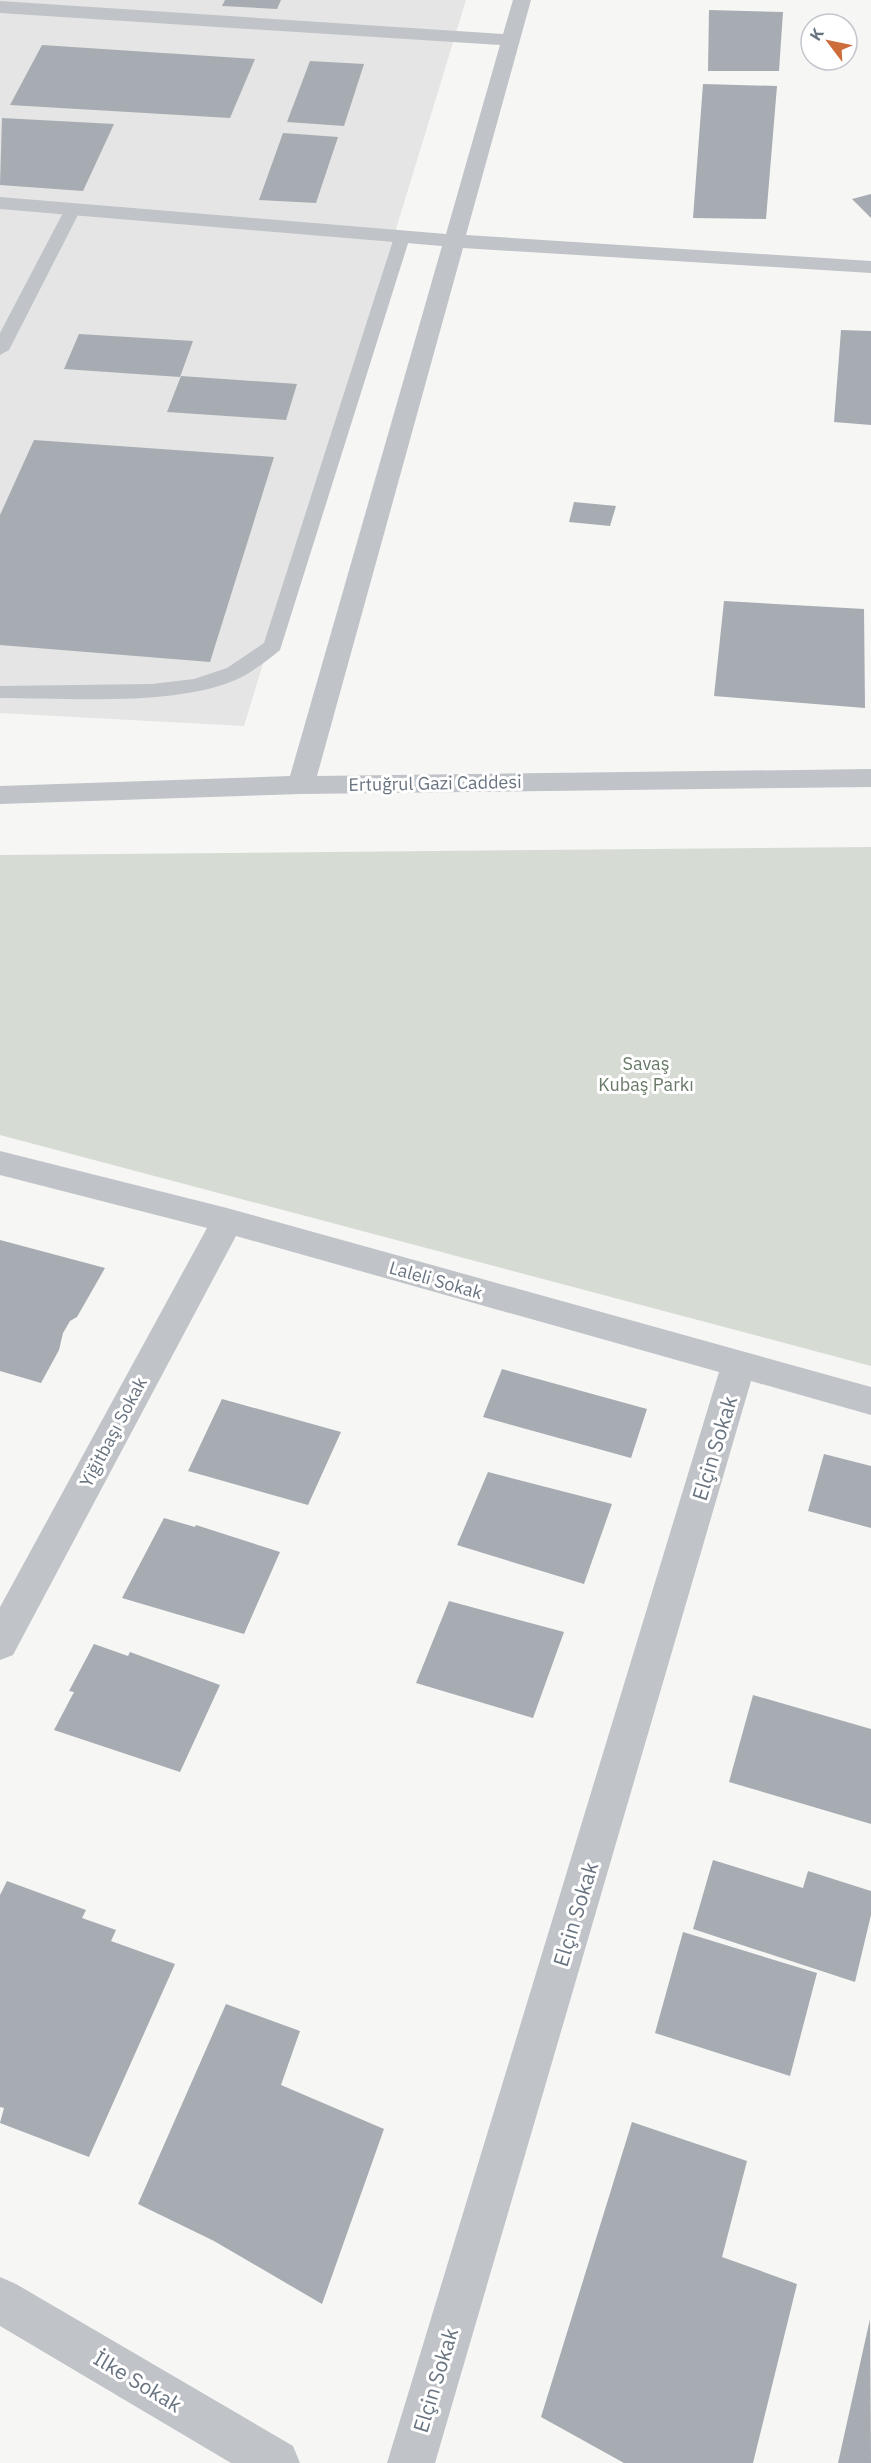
<svg xmlns="http://www.w3.org/2000/svg" width="871" height="2463" font-family="'IBM Plex Sans',sans-serif">
<rect width="100%" height="100%" fill="#f6f6f4"/>
<!-- built -->
<polygon fill="#e4e5e4" points="0,0 466,0 244,726 0,713"/>
<!-- green -->
<polygon fill="#d6dbd4" points="871,847 871,1366 0,1135 0,855"/>
<!-- building -->
<g fill="#a6acb2">
<polygon points="225,0 281,0 277,9 222,6"/>
<polygon points="709,10 783,12 779,71 708,71"/>
<polygon points="42,45 148,52 255,59 230,118 10,105"/>
<polygon points="310,61 364,64 344,126 287,122"/>
<polygon points="703,84 777,86 766,219 693,218"/>
<polygon points="2,118 114,124 83,191 0,185"/>
<polygon points="283,133 338,137 316,203 259,200"/>
<polygon points="871,194 871,218 852,199"/>
<polygon points="841,330 871,331 871,425 834,422"/>
<polygon points="79,334 193,341 180,377 64,369"/>
<polygon points="181,376 297,384 286,420 167,412"/>
<polygon points="34,440 274,457 210,662 0,645 0,515"/>
<polygon points="574,502 616,506 610,526 569,522"/>
<polygon points="724,601 864,609 865,708 714,696"/>
<polygon points="0,1240 105,1268 77,1317 70,1321 63,1333 59,1350 41,1383 0,1371"/>
<polygon points="502,1369 647,1409 631,1458 483,1417"/>
<polygon points="222,1399 341,1432 308,1505 188,1471"/>
<polygon points="824,1454 871,1466 871,1528 808,1511"/>
<polygon points="488,1472 612,1504 584,1584 457,1545"/>
<polygon points="164,1518 195,1527 196,1525 280,1552 244,1634 122,1598"/>
<polygon points="449,1601 564,1632 533,1718 416,1683"/>
<polygon points="94,1644 128,1656 130,1652 220,1685 180,1772 54,1730 74,1692 69,1691"/>
<polygon points="753,1695 871,1729 871,1824 729,1782"/>
<polygon points="713,1860 803,1888 808,1871 871,1891 871,1915 855,1982 693,1929"/>
<polygon points="7,1881 86,1910 82,1918 116,1930 111,1941 175,1964 89,2157 0,2123 4,2108 0,2107 0,1895"/>
<polygon points="683,1932 817,1973 790,2076 655,2033"/>
<polygon points="226,2004 300,2031 281,2085 384,2129 322,2304 214,2241 138,2204"/>
<polygon points="632,2122 747,2161 722,2257 797,2284 753,2463 624,2463 541,2417"/>
<polygon points="870,2319 871,2463 838,2463"/>
</g>
<g fill="none" stroke-linecap="round" stroke-linejoin="round">
<!-- service -->
<g fill="#c0c3c7" fill-rule="evenodd">
<polygon points="73,204 81,209 9,350 0,355 0,333 65,209"/>
<path d="M402,232L410,237L280,650C268,660 256,669 242,677C182,707 69,698 0,698V686L152,684L194,679L227,668L264,643L394,237Z"/>
</g>
<!-- minor -->
<g fill="#c0c3c7" fill-rule="evenodd">
<polygon points="513,0 531,0 466,235 871,261 871,273 463,248 317,776 871,769 871,787 301,794 0,804 0,786 290,776 442,246 0,209 0,197 446,234 500,45 0,13 0,1 503,34"/>
<polygon points="0,1151 227,1208 871,1387 871,1415 751,1381 435,2463 387,2463 719,1372 236,1236 13,1655 0,1660 0,1607 207,1228 0,1175"/>
<polygon points="0,2277 16,2284 293,2446 300,2463 231,2463 0,2326"/>
</g>
</g>
<g text-anchor="middle" dominant-baseline="central" stroke-width="6" stroke-linejoin="round" paint-order="stroke">
<!-- street labels -->
<g font-size="18" fill="#697481" stroke="#fff">
<text transform="translate(435 783) rotate(-1)">Ertuğrul Gazi Caddesi</text>
<text transform="translate(436 1280) rotate(16)">Laleli Sokak</text>
<text transform="translate(113 1432) rotate(-62)">Yiğitbaşı Sokak</text>
</g>
<!-- park labels -->
<g font-size="18" fill="#697967" stroke="#fff">
<text x="646" y="1063">Savaş<tspan x="646" dy="21">Kubaş Parkı</tspan></text>
</g>
<!-- near-street labels -->
<g font-size="21" fill="#697481" stroke="#fff">
<text transform="translate(714 1448) rotate(-73)">Elçin Sokak</text>
<text transform="translate(575 1914) rotate(-73)">Elçin Sokak</text>
<text transform="translate(435 2380) rotate(-73)">Elçin Sokak</text>
<text transform="translate(138 2381) rotate(31)">İlke Sokak</text>
</g>
</g>
<!-- north arrow -->
<g transform="translate(829 42) rotate(302)"><circle r="28" fill="#ffffff" stroke="#c3c7cd" stroke-width="1.5"/>
<path d="M0-4.5L10 22L0 15L-10 22Z" fill="#ce6d3c"/>
<text y="-9" font-size="16" font-weight="bold" text-anchor="middle" fill="#697481">K</text>
</g>
</svg>
